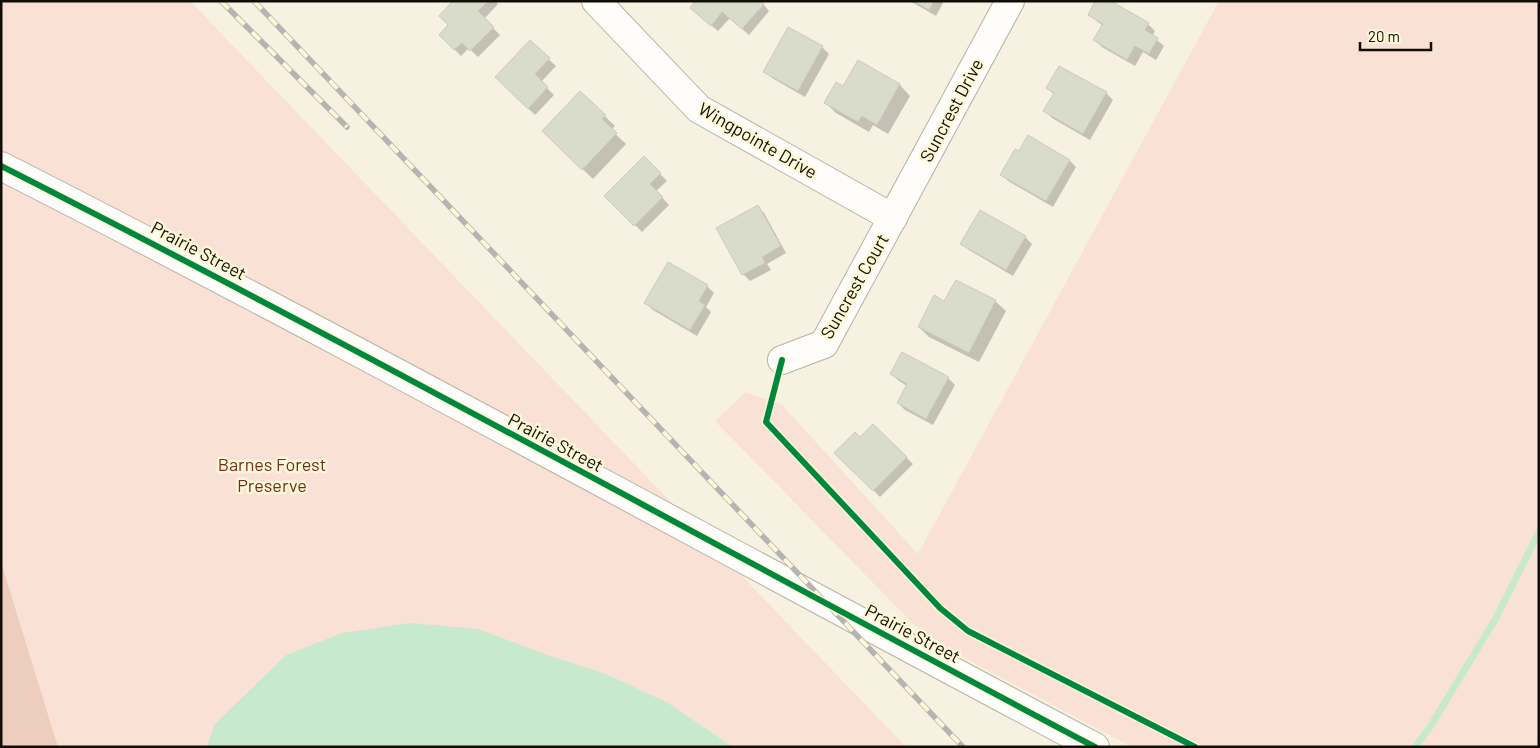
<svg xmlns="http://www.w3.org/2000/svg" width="1540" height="748" font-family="Barlow,sans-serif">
<rect width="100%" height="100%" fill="#f6f1e0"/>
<!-- green -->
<g fill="#f9e2d5">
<polygon points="1,1 190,1 906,747 58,747 1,562"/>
<polygon points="1219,1 1539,1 1539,747 1132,747 927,638 715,421 746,392 782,405 918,554"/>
</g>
<!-- forest -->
<polygon fill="#edcdbd" points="1,562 58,747 1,747"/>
<!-- water -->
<polygon fill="#c7e9ce" points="411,623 478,629 550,656 606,674 668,703 733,747 207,747 214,725 286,655 342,633"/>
<!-- shadow -->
<g fill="#0003">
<polygon points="455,1 495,1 498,4 484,19 500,35 478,57 469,48 461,56 440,35 450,25"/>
<polygon points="910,1 944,1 936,16"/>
<polygon points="763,4 769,11 749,35 730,18 718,31 698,14"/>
<polygon points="1089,15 1148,24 1155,31 1152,36 1164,46 1156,60 1143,52 1135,66 1102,47 1095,40 1103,26"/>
<polygon points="530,42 556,66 541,82 554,95 535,115 496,77"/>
<polygon points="822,47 829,54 805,97 772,78 765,71"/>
<polygon points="859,62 900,85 910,96 888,134 873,125 869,132 836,113 826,103 844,88"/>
<polygon points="1048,88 1106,93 1113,100 1090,140 1052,118 1045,111 1054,95"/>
<polygon points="580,92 615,126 611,130 626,144 593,179 543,131"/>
<polygon points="644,158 667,181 656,191 669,205 642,232 606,196"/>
<polygon points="1070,161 1076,167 1053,207 1008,181 1002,174"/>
<polygon points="758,207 764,213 786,253 767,264 771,270 750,281 743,274"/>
<polygon points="1025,237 1032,244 1013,276 969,250 962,243"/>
<polygon points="956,281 995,301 1006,311 979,362 929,337 919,327 945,302"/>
<polygon points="707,286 714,293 706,307 711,312 697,336 653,310 646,303"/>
<polygon points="892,374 948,378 955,385 933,425 905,410 898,403 907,386 899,381"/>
<polygon points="873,425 913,464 880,497 836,453 860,439"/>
</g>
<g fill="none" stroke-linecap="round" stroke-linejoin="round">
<!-- stream -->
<polyline stroke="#c7e9ce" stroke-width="7" points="1415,747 1430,727 1496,618 1539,532"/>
</g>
<!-- building -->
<g fill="#d9dbcb" stroke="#cbcabd">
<polygon points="453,1 488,1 478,11 494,27 470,51 462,43 454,50 439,35 448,25 439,16"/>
<polygon points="695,1 761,1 764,4 742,29 722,12 711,26 690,8"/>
<polygon points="913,1 934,1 929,10"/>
<polygon points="1095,1 1111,1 1149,23 1145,30 1158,38 1149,54 1135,46 1127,60 1093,40 1103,24 1088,15"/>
<polygon points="788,27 823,46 798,91 763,72"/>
<polygon points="530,40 550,58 535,74 548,87 528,109 495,77"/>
<polygon points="858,60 900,84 877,125 862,116 858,122 824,103 836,82 843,86"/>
<polygon points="1059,66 1107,92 1083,134 1043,111 1054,93 1046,88"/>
<polygon points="580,91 606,115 602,119 617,133 582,170 542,131"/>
<polygon points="1028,135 1070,160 1046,201 1000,175 1015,149 1019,151"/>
<polygon points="644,156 661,173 650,184 663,197 634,226 604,196"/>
<polygon points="758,205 781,246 762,257 765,263 742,275 716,228"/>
<polygon points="980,210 1026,236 1006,270 960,244"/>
<polygon points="668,262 708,285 699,301 705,305 690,330 644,303"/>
<polygon points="956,280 996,300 969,353 918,327 934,295 944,301"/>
<polygon points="902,352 949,377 926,419 897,403 907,384 890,374"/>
<polygon points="873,424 907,457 873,491 834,453 855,432 860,437"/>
</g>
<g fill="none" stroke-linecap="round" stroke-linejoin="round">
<!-- minor casing -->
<g stroke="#b6b2a5" stroke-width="30">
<g id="minor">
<polyline points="596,1 699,109 893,218"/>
<path d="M1,166C369,353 730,554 1095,747"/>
<polyline points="782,360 824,344 1010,1"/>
</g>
</g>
<!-- minor -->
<use href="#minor" stroke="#fefdfa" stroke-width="28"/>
<!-- rail casing -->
<g stroke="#b5b4b0" stroke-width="5.5">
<g id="rail">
<polyline points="221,1 347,127"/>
<polyline points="254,1 963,747"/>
</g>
</g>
<!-- rail -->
<use href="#rail" stroke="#fef7d8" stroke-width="4" stroke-dasharray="11" stroke-linecap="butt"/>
<!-- cycleway casing -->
<g stroke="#fef7d8" stroke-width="9">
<g id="cycleway">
<path d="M1,166C369,353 730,554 1095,747"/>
<polyline points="782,360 766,422 940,608 968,631 1195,747"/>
</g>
</g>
<!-- cycleway -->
<use href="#cycleway" stroke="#00873e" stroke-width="6"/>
</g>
<g text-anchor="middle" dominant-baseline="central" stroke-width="5" stroke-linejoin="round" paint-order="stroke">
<!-- street labels -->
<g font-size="18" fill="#110f05" stroke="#fef7d8">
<text transform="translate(951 110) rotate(-62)">Suncrest Drive</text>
<text transform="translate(758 140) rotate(30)">Wingpointe Drive</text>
<text transform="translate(199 250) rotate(28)">Prairie Street</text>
<text transform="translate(854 286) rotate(-60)">Suncrest Court</text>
<text transform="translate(556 442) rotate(28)">Prairie Street</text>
<text transform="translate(913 633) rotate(28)">Prairie Street</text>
</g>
<!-- park labels -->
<g font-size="18" fill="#702e1e" stroke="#fef7d8">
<text x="272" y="464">Barnes Forest<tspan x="272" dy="21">Preserve</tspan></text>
</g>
</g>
<!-- border -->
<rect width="1540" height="748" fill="none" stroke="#110f05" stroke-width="5"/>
<!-- scale -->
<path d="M1360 42v8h71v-8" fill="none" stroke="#110f05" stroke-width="2.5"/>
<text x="1368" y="42" font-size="15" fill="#110f05" stroke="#fef7d8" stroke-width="4" paint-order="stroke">20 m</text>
</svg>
